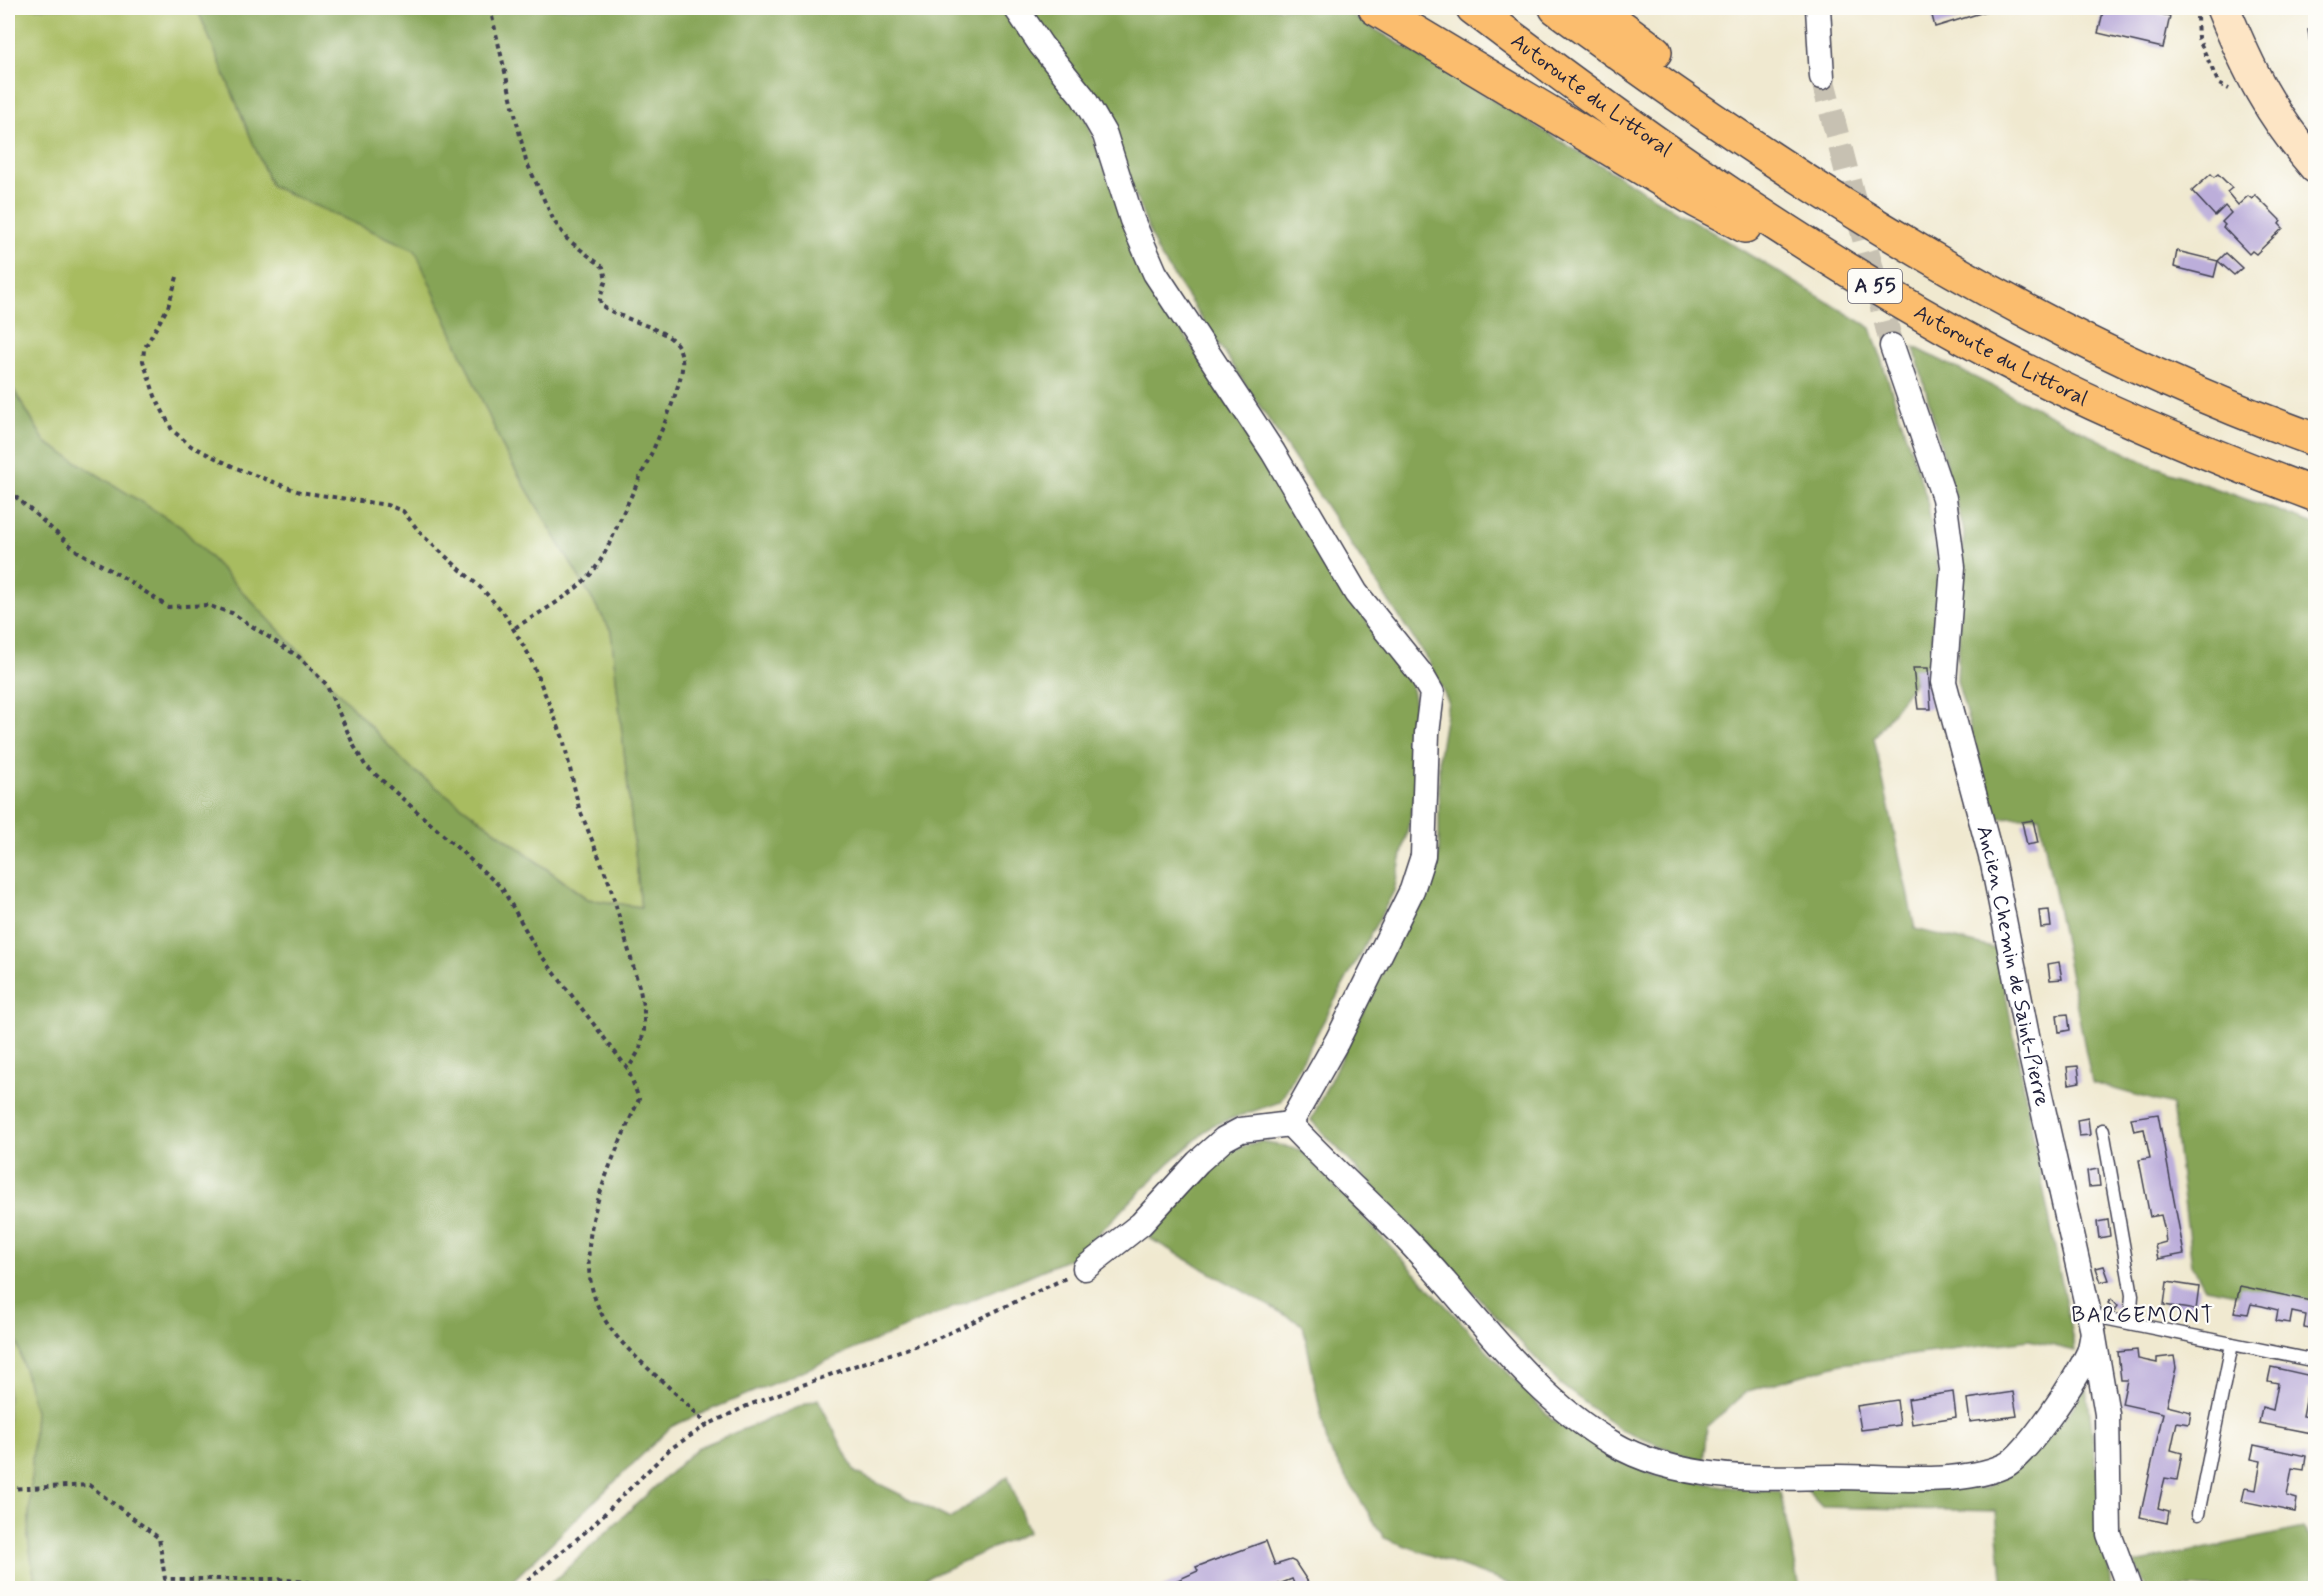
<svg xmlns="http://www.w3.org/2000/svg" width="2323" height="1596" font-family="Mynerve,sans-serif">
<rect width="100%" height="100%" fill="#fdfcf7"/>
<filter id="ink" filterUnits="userSpaceOnUse"><feTurbulence type="fractalNoise" baseFrequency=".0167" numOctaves="2"/><feDisplacementMap in="SourceGraphic" scale="12" xChannelSelector="R" yChannelSelector="G"/><feConvolveMatrix kernelMatrix="1 2 1 2 8 2 1 2 1" color-interpolation-filters="sRGB"/></filter>
<filter id="wash" filterUnits="userSpaceOnUse"><feTurbulence type="fractalNoise" baseFrequency=".008" numOctaves="4" result="noise"/><feDisplacementMap in="SourceGraphic" scale="24" xChannelSelector="R" yChannelSelector="G"/><feGaussianBlur stdDeviation="1.35" result="paint"/><feColorMatrix in="noise" values="0 0 0 0 0 0 0 0 0 0 0 0 0 0 0 0 0 1.4 0 .05"/><feComposite in="paint" operator="in"/></filter>
<g filter="url(#wash)">
<rect width="100%" height="100%" fill="#f0e9d0"/>
<!-- green -->
<g fill="#a8bc61" stroke="#656f4e" stroke-width="1.5">
<polygon points="8,8 197,8 271,186 415,250 505,452 611,631 641,907 588,899 409,767 181,527 45,442 8,380"/>
<polygon points="8,1307 35,1411 28,1537 36,1588 8,1588"/>
</g>
<!-- forest -->
<g fill="#86a457" stroke="#546349" stroke-width="1.5">
<polygon points="197,8 1004,8 1082,109 1143,269 1379,640 1410,680 1418,718 1418,783 1394,891 1280,1102 1213,1125 1168,1164 1076,1256 672,1426 505,1588 36,1588 28,1537 35,1411 8,1307 8,380 45,442 181,527 409,767 587,899 641,907 611,631 505,452 415,250 271,186"/>
<polygon points="1028,8 1340,8 1871,328 1927,499 1938,568 1931,659 1874,738 1915,929 1997,949 2075,1351 2029,1340 1841,1364 1748,1391 1707,1427 1703,1463 1621,1430 1560,1384 1311,1120 1439,855 1439,755 1448,701 1429,662 1157,251 1099,103 1058,51"/>
<polygon points="1914,347 2148,464 2315,524 2315,1309 2205,1288 2192,1265 2172,1105 2092,1083 2039,816 1996,818 1957,681 1964,531"/>
<polygon points="1260,1141 1301,1150 1553,1421 1653,1475 1744,1489 1780,1491 1800,1588 1520,1588 1384,1538 1328,1448 1303,1325 1149,1238 1221,1153"/>
<polygon points="2087,1389 2111,1588 2003,1588 1996,1511 1822,1507 1800,1484 1987,1488 2037,1451"/>
<polygon points="818,1399 855,1472 950,1519 1008,1476 1028,1532 904,1588 546,1588 697,1448"/>
<polygon points="2303,1528 2315,1545 2315,1588 2146,1588 2135,1563"/>
</g>
<g id="blocks">
<!-- building -->
<g fill="#bcaeda">
<polygon points="1930,8 1997,8 1935,27"/>
<polygon points="2104,8 2134,8 2170,16 2163,48 2098,33"/>
<polygon points="2316,29 2316,70 2314,70 2308,30"/>
<polygon points="2211,174 2214,177 2218,174 2232,188 2227,192 2238,205 2248,196 2252,199 2255,195 2281,221 2279,224 2283,228 2256,254 2252,251 2249,254 2223,227 2225,225 2222,222 2231,213 2225,206 2215,216 2192,191"/>
<polygon points="2177,251 2218,261 2214,277 2174,267"/>
<polygon points="2226,253 2242,268 2234,275 2218,261"/>
<polygon points="1913,668 1928,668 1931,709 1918,709"/>
<polygon points="2033,820 2038,843 2027,845 2022,822"/>
<polygon points="2049,910 2051,927 2041,928 2039,911"/>
<polygon points="2059,962 2062,979 2050,980 2048,964"/>
<polygon points="2068,1014 2070,1030 2059,1032 2057,1015"/>
<polygon points="2078,1066 2080,1082 2069,1084 2067,1067"/>
<polygon points="2158,1114 2184,1254 2158,1259 2155,1245 2166,1242 2164,1227 2161,1215 2150,1217 2139,1160 2150,1158 2144,1129 2134,1131 2131,1118"/>
<polygon points="2088,1118 2090,1135 2079,1136 2077,1120"/>
<polygon points="2098,1169 2100,1186 2089,1187 2087,1171"/>
<polygon points="2108,1220 2110,1236 2099,1238 2097,1222"/>
<polygon points="2104,1266 2109,1280 2101,1282 2096,1268"/>
<polygon points="2167,1282 2199,1287 2196,1310 2164,1305"/>
<polygon points="2240,1286 2316,1302 2316,1329 2304,1327 2306,1315 2292,1312 2290,1323 2276,1321 2278,1310 2262,1306 2251,1304 2248,1314 2234,1312"/>
<polygon points="2111,1299 2118,1306 2115,1310 2108,1303"/>
<polygon points="2137,1350 2138,1359 2157,1363 2157,1358 2174,1356 2176,1368 2167,1406 2191,1412 2189,1424 2177,1422 2171,1450 2182,1453 2177,1480 2165,1478 2161,1494 2158,1508 2169,1511 2167,1523 2140,1517 2163,1413 2122,1404 2127,1380 2121,1380 2118,1352"/>
<polygon points="2271,1367 2316,1377 2316,1390 2308,1389 2303,1416 2314,1418 2311,1433 2259,1423 2262,1407 2273,1410 2278,1383 2268,1381"/>
<polygon points="1953,1392 1956,1417 1912,1424 1908,1399"/>
<polygon points="2013,1392 2017,1416 1970,1422 1967,1399"/>
<polygon points="1897,1400 1900,1425 1861,1430 1857,1406"/>
<polygon points="2254,1445 2306,1456 2304,1470 2292,1468 2287,1496 2297,1499 2295,1512 2242,1501 2245,1488 2256,1490 2261,1461 2251,1459"/>
<polygon points="1266,1541 1275,1565 1291,1560 1295,1562 1312,1588 1296,1588 1292,1579 1269,1588 1160,1588 1198,1571 1196,1567"/>
</g>
</g>
</g>
<g filter="url(#ink)">
<use href="#blocks" fill-opacity="0" stroke="#414051" stroke-width="1.5"/>
<g fill="none" stroke-linecap="round" stroke-linejoin="round">
<!-- street-tunnel -->
<polyline stroke="#c7c1b2" stroke-width="24" stroke-dasharray="24 12" stroke-linecap="butt" points="1822,77 1892,346"/>
<!-- lane casing -->
<g stroke="#414051" stroke-width="15">
<g id="lane">
<polyline points="2103,1130 2132,1295 2130,1323"/>
<polyline points="2089,1315 2316,1361"/>
<polyline points="2198,1514 2232,1344"/>
</g>
</g>
<!-- street casing -->
<g stroke="#414051" stroke-width="27">
<g id="street">
<path d="M1016,8L1041,45L1083,97L1105,135L1132,220L1155,273L1273,452L1356,593L1421,674L1432,693L1427,733L1423,856L1412,890L1337,1041L1290,1124C1327,1164 1368,1200 1406,1239C1473,1308 1528,1394 1612,1443C1644,1462 1683,1471 1719,1475C1758,1480 1798,1477 1837,1477C1887,1477 1958,1486 2004,1466C2026,1457 2079,1375 2089,1352C2091,1346 2092,1339 2093,1332"/>
<polyline points="1818,8 1822,77"/>
<path id="s1" d="M1892,346L1944,498L1953,567L1944,682L1993,864L2030,1051L2093,1332L2107,1414L2109,1534L2129,1588"/>
<polyline points="1085,1268 1141,1224 1198,1162 1224,1139 1241,1130 1290,1124"/>
</g>
</g>
<!-- secondary casing -->
<g stroke="#414051" stroke-width="36">
<path id="secondary" d="M2223,8C2249,71 2270,114 2316,167"/>
</g>
<!-- highway casing -->
<g stroke="#414051" stroke-width="36">
<g id="highway">
<polyline points="1375,8 1697,201 1745,226"/>
<path id="s2" d="M1473,8C1641,136 1813,258 2001,358C2102,411 2208,455 2316,495"/>
<path d="M1556,8C1792,181 2039,341 2316,440"/>
<polyline points="1596,8 1655,52"/>
</g>
</g>
<!-- path -->
<g stroke="#414051" stroke-width="4" stroke-dasharray="4.5 4.5" stroke-linecap="butt">
<path d="M490,8L526,161L554,221L567,239L603,267L606,279L600,299L601,305C620,320 670,328 679,348C683,357 683,366 681,375C669,421 645,466 625,509C614,532 605,559 588,577C567,599 538,613 513,629"/>
<polyline points="2197,17 2198,38 2219,84 2229,89"/>
<polyline points="177,277 168,307 144,349 143,361 155,396 172,430 191,446 236,468 300,492 387,505 403,511 422,535 483,590 503,612 529,655 563,738 579,808 609,882 640,990 644,1011 644,1030 640,1049 628,1069"/>
<path d="M8,490L77,551L126,579L168,607L206,605L232,613L299,657L326,684L354,746L365,765L502,888L537,950L628,1069L639,1099C607,1172 555,1267 619,1339C646,1370 680,1394 707,1425"/>
<polyline points="8,1489 89,1485 159,1538 165,1579 277,1579 363,1588"/>
<polyline points="523,1588 529,1579 590,1528 670,1449 707,1425 749,1405 851,1367 936,1339 1066,1278"/>
</g>
<!-- lane -->
<use href="#lane" stroke="#fff" stroke-width="12"/>
<!-- street -->
<use href="#street" stroke="#fff" stroke-width="24"/>
<!-- secondary -->
<use href="#secondary" stroke="#fde5c5" stroke-width="33"/>
<!-- highway -->
<use href="#highway" stroke="#fbbd6e" stroke-width="33"/>
</g>
</g>
<g text-anchor="middle" dominant-baseline="central" stroke-width="4.5" stroke-linejoin="round" paint-order="stroke">
<!-- shield labels -->
<rect fill="#fdfcf7" stroke="#646373" stroke-width="1.5" x="1848" y="269" width="54" height="34" rx="4.5"/>
<g font-size="20" font-weight="bold" fill="#22223b">
<text x="1875" y="286">A 55</text>
</g>
<!-- street labels -->
<g font-size="21" fill="#22223b" stroke="#fdfcf7">
<text stroke="none"><textPath href="#s2" startOffset="147">Autoroute du Littoral</textPath></text>
<text stroke="none"><textPath href="#s2" startOffset="633">Autoroute du Littoral</textPath></text>
<text stroke="none"><textPath href="#s1" startOffset="638">Ancien Chemin de Saint-Pierre</textPath></text>
</g>
<!-- neighbourhood labels -->
<g font-size="22" letter-spacing="1.5" fill="#22223b" stroke="#fdfcf7">
<text x="2143" y="1316">BARGEMONT</text>
</g>
</g>
<!-- margin -->
<rect width="2323" height="1596" fill="none" stroke="#fdfcf7" stroke-width="30"/>
</svg>
